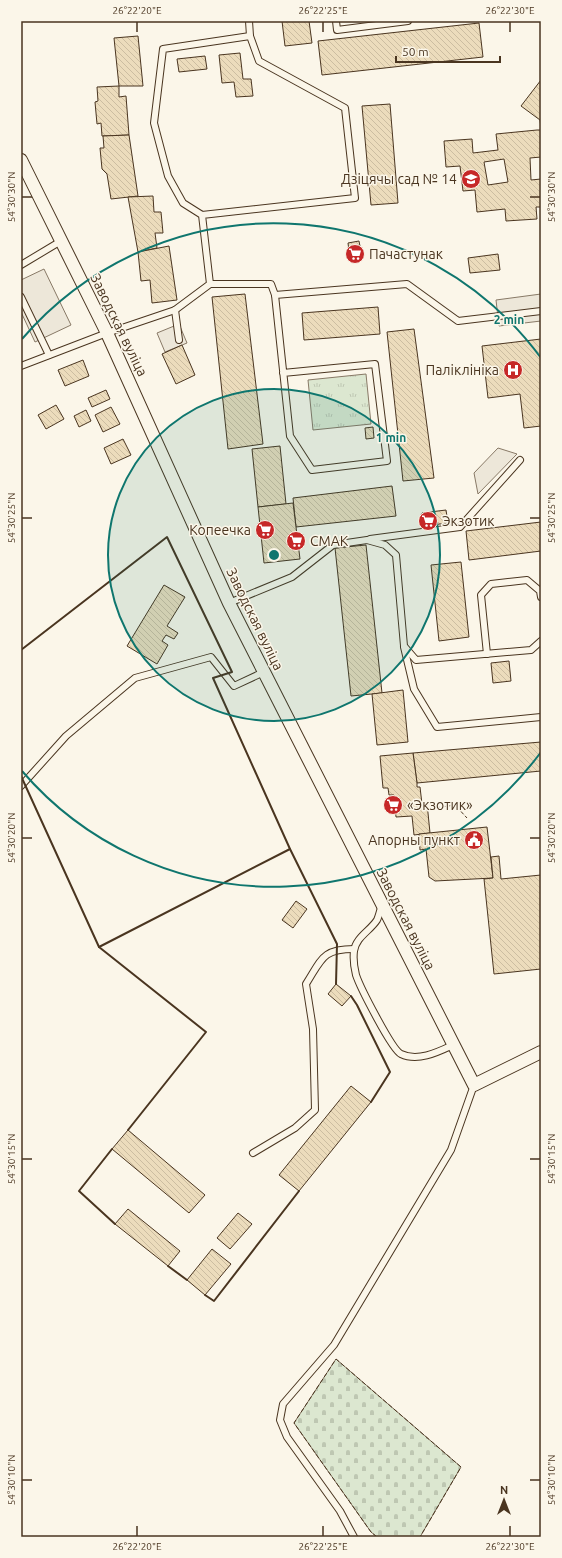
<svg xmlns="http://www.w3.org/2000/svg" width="562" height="1558" font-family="Ubuntu,sans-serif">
<defs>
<pattern id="cemetery-stones" width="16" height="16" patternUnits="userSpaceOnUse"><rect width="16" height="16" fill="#dce7d0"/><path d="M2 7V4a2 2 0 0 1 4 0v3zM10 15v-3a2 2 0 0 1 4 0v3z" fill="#bec7b2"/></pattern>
<pattern id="park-tufts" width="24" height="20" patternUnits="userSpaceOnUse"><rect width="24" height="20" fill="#dce7d0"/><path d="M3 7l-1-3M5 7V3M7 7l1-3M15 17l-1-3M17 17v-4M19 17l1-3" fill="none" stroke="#bec7b2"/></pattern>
<pattern id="building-back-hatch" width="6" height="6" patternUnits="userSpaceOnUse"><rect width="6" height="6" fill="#ecdcbc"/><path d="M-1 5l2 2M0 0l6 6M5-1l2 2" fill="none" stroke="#ccbda1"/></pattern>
</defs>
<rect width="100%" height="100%" fill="#fbf6e9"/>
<!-- cemetery -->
<polygon fill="url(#cemetery-stones)" stroke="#887966" points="336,1359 461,1467 420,1537 377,1537 371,1532 294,1423"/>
<!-- park -->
<polygon fill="url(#park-tufts)" stroke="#887966" points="366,374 371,424 313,430 308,380"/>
<!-- parking -->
<g fill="#ede7d9" stroke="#887966">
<polygon points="44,269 71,325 35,342 21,312 21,280"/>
<polygon points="541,294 541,321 499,326 496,300"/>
<polygon points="179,324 187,343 165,352 157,333"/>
<polygon points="498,448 517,454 478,494 474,473"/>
</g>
<!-- building -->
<g fill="url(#building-back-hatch)" stroke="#4a3520" fill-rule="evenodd">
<polygon points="282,21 309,21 312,43 285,46"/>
<polygon points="479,23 483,57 322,75 318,41"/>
<polygon points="138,36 143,86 119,86 114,38"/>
<polygon points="240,53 243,79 251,79 253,96 236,97 234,82 222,83 219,55"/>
<polygon points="205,56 207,69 179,72 177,59"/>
<polygon points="541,80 541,128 540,120 521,106"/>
<polygon points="119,86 119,97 126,96 129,135 102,136 101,123 97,124 95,102 98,101 97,87"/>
<polygon points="390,104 398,203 371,205 362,106"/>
<path d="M537,130H541V157L530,158L531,180L541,179V207H536L537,219L506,221L505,209L477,212L475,190L463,191L460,166L446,167L444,141L472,139L473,153L498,150L496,134ZM504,159L508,182L488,185L484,162Z"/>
<polygon points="129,135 138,196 111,199 107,174 102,169 100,148 104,148 103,136"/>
<polygon points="153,196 154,212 161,212 163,233 155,233 157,248 138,252 128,197"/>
<polygon points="359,241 362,257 350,259 348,243"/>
<polygon points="169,246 177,300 152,303 150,280 141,281 138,252"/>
<polygon points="498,254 500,270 470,273 468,258"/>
<polygon points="245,294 263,444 228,449 212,297"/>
<polygon points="378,307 380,334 304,340 302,313"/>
<polygon points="414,329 434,478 403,481 387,332"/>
<polygon points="541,339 541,426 524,428 520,394 488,398 482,346"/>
<polygon points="182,345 195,375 176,384 162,354"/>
<polygon points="83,360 89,376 65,386 58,370"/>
<polygon points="106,390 110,399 92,407 88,398"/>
<polygon points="56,405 64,419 46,429 38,415"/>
<polygon points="111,407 120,424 103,432 95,415"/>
<polygon points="86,410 91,421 79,427 74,416"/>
<polygon points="373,427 374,438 366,439 365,428"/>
<polygon points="123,439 131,455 111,464 104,448"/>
<polygon points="280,446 286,504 258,507 252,449"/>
<polygon points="392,486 396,516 296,527 293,498"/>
<polygon points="293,503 300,559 264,563 258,507"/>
<polygon points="446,510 448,523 424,526 422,513"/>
<polygon points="541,522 541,551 469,560 466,531"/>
<polygon points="366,545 382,693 351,696 335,548"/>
<polygon points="461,562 469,637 439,641 431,565"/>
<polygon points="164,585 185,597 167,626 178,633 174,639 166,635 162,641 168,645 157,664 127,646"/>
<polygon points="509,661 511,681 493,683 491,663"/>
<polygon points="403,690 408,742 377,745 372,694"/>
<polygon points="541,742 541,771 417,783 413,753"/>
<polygon points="413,753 417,783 417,787 420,787 422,804 427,803 430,833 414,835 412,816 396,817 394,795 389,795 388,788 383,788 380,756"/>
<polygon points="487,827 493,878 435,881 429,877 426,849 420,850 419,834"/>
<polygon points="499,856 501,879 541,875 541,969 494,974 484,879 493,878 491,857"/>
<polygon points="296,901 307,909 293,928 282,920"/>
<polygon points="336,984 351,996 342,1006 328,994"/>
<polygon points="351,1086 371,1102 299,1191 279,1175"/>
<polygon points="128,1130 205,1195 189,1213 112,1149"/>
<polygon points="128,1209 180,1251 168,1266 115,1224"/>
<polygon points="238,1213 252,1224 230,1249 217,1238"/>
<polygon points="212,1249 231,1264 205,1295 187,1280"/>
</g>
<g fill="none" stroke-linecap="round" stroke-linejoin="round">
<!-- service casing -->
<g stroke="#4a3520" stroke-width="8">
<g id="service">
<polyline points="249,21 250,36"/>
<polyline points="336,21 337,30 408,21"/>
<polyline points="21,265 61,241"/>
<polyline points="210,284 271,284 275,295 290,436 312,470 387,461 375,364 283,373"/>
<polyline points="275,295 407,284 458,321 541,311"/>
<polyline points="21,297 49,355"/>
<polyline points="175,310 179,340"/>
<polyline points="21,366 107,333 175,310 210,284 202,215 355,198 345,108 259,61 250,36 163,49 154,123 168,176 183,203 202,215"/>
<polyline points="370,539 460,527 520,460"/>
<polyline points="229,603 292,577 333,545 367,540 385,545 396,555 404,646 416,660 531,650 541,641"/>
<polyline points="404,647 414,689 437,727 541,717"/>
<polyline points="487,654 481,595 491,584 527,580 540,591 541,597"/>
<polyline points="21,786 66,736 135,678 211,657 234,686 264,672"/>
<path d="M382,905C380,910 379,916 377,920C370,931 356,937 354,951C353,959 354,967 356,975C360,987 392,1050 401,1054C418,1062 438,1052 453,1045"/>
<path d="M253,1153L295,1128L315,1110L313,1029L306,984C322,959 322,949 354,949"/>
<polyline points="354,1537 340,1511 287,1437 280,1420 283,1404 334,1345 451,1150 474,1085"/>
</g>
</g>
<!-- minor casing -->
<g stroke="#4a3520" stroke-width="14">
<polyline id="minor" points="21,160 107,333 229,603 474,1085 541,1052"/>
</g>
<!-- service -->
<use href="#service" stroke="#fbf6e9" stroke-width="6"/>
<!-- minor -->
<use href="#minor" stroke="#fbf6e9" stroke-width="12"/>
<!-- fence -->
<g stroke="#4a3520" stroke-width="1" stroke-dasharray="5 2" stroke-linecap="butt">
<polyline points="428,809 455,805 467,818"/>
<polyline points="377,1537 371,1532 294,1423 336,1359 461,1467 420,1537"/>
</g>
<!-- wall -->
<g stroke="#4a3520" stroke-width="2">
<polyline points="21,650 167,537 232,672 213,678 290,849 337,944 336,984"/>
<polyline points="21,776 99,947"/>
<polyline points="351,996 357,1005 390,1072 371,1102"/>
<polyline points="128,1130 206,1032 99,947 290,849"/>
<polyline points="112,1149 79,1191 115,1224"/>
<polyline points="168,1266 187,1280"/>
<polyline points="205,1295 214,1301 299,1191"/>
</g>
</g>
<!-- ticks -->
<path fill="none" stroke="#4a3520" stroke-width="1.5" d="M137,22V32M323,22V32M510,22V32M22,197H32M530,197H540M22,518H32M530,518H540M22,838H32M530,838H540M22,1159H32M530,1159H540M22,1480H32M530,1480H540M137,1526V1536M323,1526V1536M510,1526V1536"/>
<!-- distance rings -->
<circle cx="274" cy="555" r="166" fill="#0f766e" fill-opacity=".12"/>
<g fill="none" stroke="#0f766e" stroke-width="2">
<circle cx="274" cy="555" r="166"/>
<path d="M541 752A332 332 0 0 1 22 771M22 339A332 332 0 0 1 541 358"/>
</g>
<!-- icons -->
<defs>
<g id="school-disc" transform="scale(1)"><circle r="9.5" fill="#c62828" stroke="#fbf6e9"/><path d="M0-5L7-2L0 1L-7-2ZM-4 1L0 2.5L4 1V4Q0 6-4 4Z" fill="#fff"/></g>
<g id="supermarket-disc" transform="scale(1)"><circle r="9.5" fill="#c62828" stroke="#fbf6e9"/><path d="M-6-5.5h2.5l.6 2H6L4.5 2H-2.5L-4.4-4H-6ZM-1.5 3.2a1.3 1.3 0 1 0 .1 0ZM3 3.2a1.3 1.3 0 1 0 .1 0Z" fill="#fff"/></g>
<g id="hospital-disc" transform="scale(1)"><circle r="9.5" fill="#c62828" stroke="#fbf6e9"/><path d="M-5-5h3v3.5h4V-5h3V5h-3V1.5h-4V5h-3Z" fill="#fff"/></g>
<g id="civic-disc" transform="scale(1)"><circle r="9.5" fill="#c62828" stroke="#fbf6e9"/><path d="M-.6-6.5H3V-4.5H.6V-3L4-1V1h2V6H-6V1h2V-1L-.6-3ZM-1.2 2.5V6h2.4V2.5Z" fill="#fff"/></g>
</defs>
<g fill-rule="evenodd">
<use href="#school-disc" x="471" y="179"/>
<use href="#supermarket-disc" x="355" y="254"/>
<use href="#hospital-disc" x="513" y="370"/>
<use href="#supermarket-disc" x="428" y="521"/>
<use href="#supermarket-disc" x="265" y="530"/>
<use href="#supermarket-disc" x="296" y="541"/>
<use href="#supermarket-disc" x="393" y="805"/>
<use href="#civic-disc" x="474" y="840"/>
</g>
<g text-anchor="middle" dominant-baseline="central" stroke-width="3" stroke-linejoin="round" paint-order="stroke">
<!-- poi labels -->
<g font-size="14" fill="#4a3520" stroke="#fbf6e9" text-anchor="end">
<text x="457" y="179">Дзіцячы сад № 14</text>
<text x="369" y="254" text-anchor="start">Пачастунак</text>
<text x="499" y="370">Паліклініка</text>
<text x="442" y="521" text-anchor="start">Экзотик</text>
<text x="251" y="530">Копеечка</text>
<text x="310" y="541" text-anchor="start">СМАК</text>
<text x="407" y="805" text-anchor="start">«Экзотик»</text>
<text x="460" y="840">Апорны пункт</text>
</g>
<!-- street labels -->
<g font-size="14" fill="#4a3520" stroke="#fbf6e9">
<text transform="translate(119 325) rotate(64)">Заводская вуліца</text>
<text transform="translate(255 619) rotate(64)">Заводская вуліца</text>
<text transform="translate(406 919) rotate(63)">Заводская вуліца</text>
</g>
</g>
<circle cx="274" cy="555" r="6" fill="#0f766e" stroke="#fbf6e9" stroke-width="2"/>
<g font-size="12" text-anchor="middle" font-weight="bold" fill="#0f766e" stroke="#fbf6e9" stroke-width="3" stroke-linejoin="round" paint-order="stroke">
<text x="509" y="324">2 min</text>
<text x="391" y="442">1 min</text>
</g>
<!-- border -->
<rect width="562" height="1558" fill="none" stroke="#fbf6e9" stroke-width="44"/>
<!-- north arrow -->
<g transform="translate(504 1500)" stroke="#fbf6e9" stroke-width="3" paint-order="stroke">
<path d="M0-3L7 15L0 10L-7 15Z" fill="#4a3520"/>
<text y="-6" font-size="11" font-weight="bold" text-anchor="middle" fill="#4a3520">N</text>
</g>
<!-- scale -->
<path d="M396 56v6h104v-6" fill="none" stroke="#4a3520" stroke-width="2"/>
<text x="402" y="56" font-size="12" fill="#4a3520" stroke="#fbf6e9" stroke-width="3" paint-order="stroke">50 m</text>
<rect x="22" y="22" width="518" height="1514" fill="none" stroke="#4a3520" stroke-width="1.5"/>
<g font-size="10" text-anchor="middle" fill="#4a3520">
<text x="137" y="14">26°22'20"E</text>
<text x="323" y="14">26°22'25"E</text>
<text x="510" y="14">26°22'30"E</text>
<text transform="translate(11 197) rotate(-90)" y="4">54°30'30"N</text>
<text transform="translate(551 197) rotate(-90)" y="4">54°30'30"N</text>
<text transform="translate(11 518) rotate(-90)" y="4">54°30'25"N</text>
<text transform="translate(551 518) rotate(-90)" y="4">54°30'25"N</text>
<text transform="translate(11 838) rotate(-90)" y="4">54°30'20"N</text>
<text transform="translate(551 838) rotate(-90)" y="4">54°30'20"N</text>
<text transform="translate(11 1159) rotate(-90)" y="4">54°30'15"N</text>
<text transform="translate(551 1159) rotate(-90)" y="4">54°30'15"N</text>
<text transform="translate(11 1480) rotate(-90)" y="4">54°30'10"N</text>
<text transform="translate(551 1480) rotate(-90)" y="4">54°30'10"N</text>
<text x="137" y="1550">26°22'20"E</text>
<text x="323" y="1550">26°22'25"E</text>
<text x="510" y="1550">26°22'30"E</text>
</g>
</svg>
